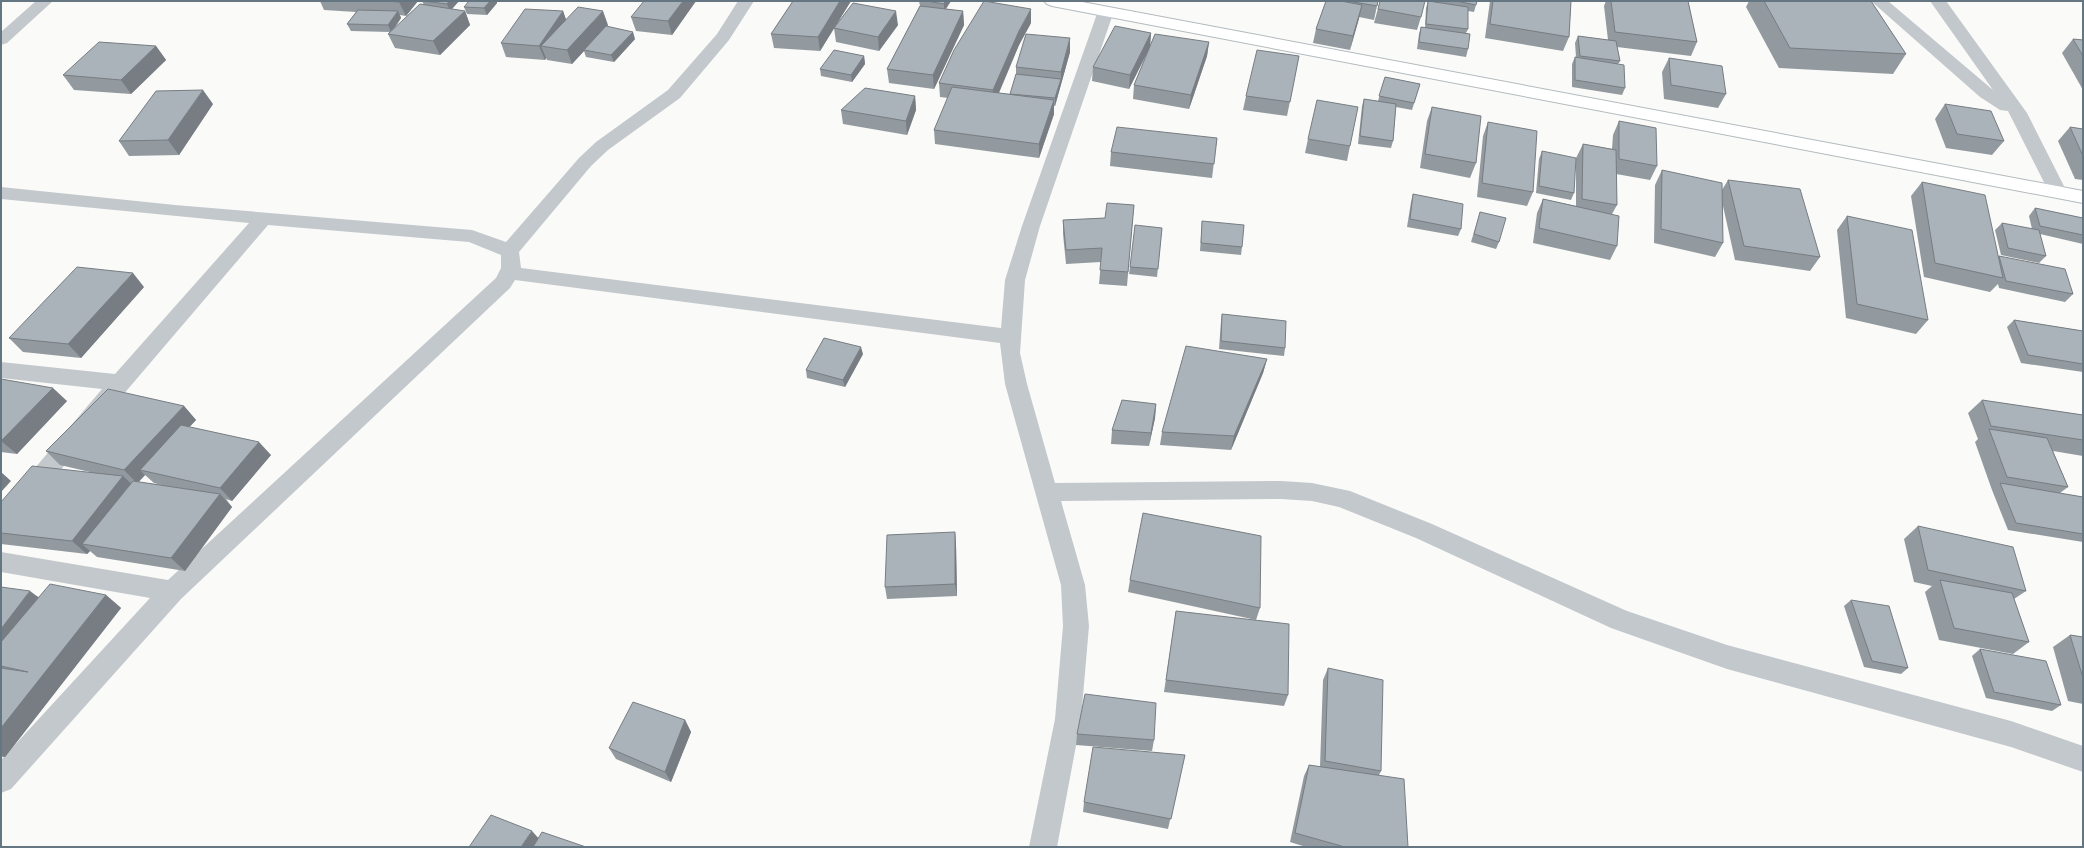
<svg xmlns="http://www.w3.org/2000/svg" width="2084" height="848" font-family="Ubuntu,sans-serif">
<rect width="100%" height="100%" fill="#fafaf8"/>
<g fill="none" stroke-linecap="round" stroke-linejoin="round">
<!-- secondary casing -->
<g stroke="#b3babf" stroke-width="2">
<polygon id="secondary" points="1044,1 1077,1 2083,191 2083,203 1052,6 1047,4"/>
</g>
<!-- street -->
<g fill="#c3c8cc" fill-rule="evenodd">
<polygon points="36,1 53,1 7,43 1,45 1,32"/>
<polygon points="738,1 754,1 729,40 680,98 608,150 591,166 519,252 521,268 1001,328 1005,280 1022,226 1098,11 1100,8 1112,8 1114,11 1040,226 1025,280 1020,353 1027,384 1055,483 1281,481 1312,483 1350,491 1432,524 1627,611 1727,645 2011,721 2083,746 2083,772 2011,747 1727,669 1611,628 1416,538 1339,507 1312,501 1281,499 1061,501 1085,585 1089,626 1081,719 1057,847 1029,847 1055,719 1063,626 1061,585 1005,384 1000,343 515,280 510,288 181,599 11,789 1,793 1,760 150,598 1,572 1,552 168,580 496,278 501,268 501,255 469,242 268,225 128,389 9,532 1,535 1,508 102,389 1,378 1,362 115,374 249,223 1,199 1,187 175,205 472,230 506,242 579,158 596,142 668,90 717,34"/>
<polygon points="1871,1 1888,1 1993,90 1930,1 1946,1 2027,113 2067,192 2065,196 2058,198 2051,196 2008,111 2000,110 1980,97"/>
</g>
<!-- secondary -->
<use href="#secondary" fill="#fff" fill-rule="evenodd"/>
</g>
<!-- wall -->
<g fill="#929a9f" fill-rule="evenodd">
<polygon points="320,1 418,1 406,16 400,15 401,18 395,28 424,5 422,1 459,1 452,9 465,11 470,25 440,55 395,48 388,34 390,32 351,31 347,24 356,12 324,10"/>
<polygon points="696,1 672,35 636,31 631,17"/>
<polygon points="793,1 851,1 820,51 774,48 771,34"/>
<polygon points="919,1 951,1 946,9 963,11 964,25 934,89 889,83 887,69 920,6"/>
<polygon points="1326,1 1378,1 1374,20 1359,17 1350,50 1313,43 1316,29"/>
<polygon points="1380,1 1421,17 1417,30 1374,23"/>
<polygon points="1428,1 1477,1 1474,12 1468,11 1468,29 1466,33 1468,49 1466,57 1417,49 1419,34 1421,27 1425,27 1426,8"/>
<polygon points="1490,1 1571,1 1569,37 1563,51 1485,38"/>
<polygon points="1606,1 1688,1 1697,42 1691,56 1617,47 1620,61 1618,64 1625,88 1622,95 1572,87 1572,64 1575,57 1576,57 1575,43 1578,36 1608,40 1604,6"/>
<polygon points="1749,1 1871,1 1906,54 1893,74 1779,68 1746,7"/>
<polygon points="497,3 487,15 467,14 464,7"/>
<polygon points="563,11 566,20 608,25 607,27 635,39 614,62 586,57 584,51 572,64 547,60 546,58 545,60 506,57 501,43"/>
<polygon points="1031,23 1019,45 999,93 1010,94 1016,74 1016,67 1070,52 1055,106 1054,106 1054,114 1039,158 935,144 934,130 948,98 940,97 939,83"/>
<polygon points="898,25 879,51 836,42 834,28"/>
<polygon points="1151,33 1150,46 1209,42 1207,56 1189,109 1133,99 1134,85 1149,49 1129,89 1092,81 1093,67"/>
<polygon points="2073,39 2083,40 2083,90 2062,53"/>
<polygon points="156,46 166,60 131,94 74,90 63,75"/>
<polygon points="864,56 865,64 852,82 821,76 820,69"/>
<polygon points="1299,56 1287,116 1243,110 1246,96"/>
<polygon points="1669,58 1726,94 1718,108 1664,99 1662,72"/>
<polygon points="1385,77 1420,84 1412,110 1396,107 1393,141 1391,148 1358,144 1362,106 1364,99 1378,101"/>
<polygon points="915,96 916,110 907,135 843,124 841,110"/>
<polygon points="213,104 179,155 129,156 119,141"/>
<polygon points="1945,104 2004,141 1992,155 1946,148 1935,119"/>
<polygon points="1432,107 1476,163 1470,178 1420,168 1427,121"/>
<polygon points="1619,121 1657,166 1650,180 1616,174 1617,205 1612,214 1617,246 1610,260 1533,243 1537,213 1543,199 1576,206 1576,158 1583,144 1612,149 1613,135"/>
<polygon points="1488,122 1533,192 1527,206 1477,197 1483,136"/>
<polygon points="2070,127 2083,129 2083,180 2075,179 2058,141"/>
<polygon points="1217,138 1212,178 1110,166 1111,152"/>
<polygon points="1308,139 1350,146 1347,161 1305,153"/>
<polygon points="1542,151 1574,193 1571,200 1536,193 1539,159"/>
<polygon points="1662,170 1722,190 1728,180 1820,257 1810,271 1735,260 1723,206 1723,243 1715,257 1654,243 1655,185"/>
<polygon points="1922,182 1999,257 1999,256 2073,294 2065,302 1999,288 1998,284 1990,292 1924,277 1911,196"/>
<polygon points="1413,194 1461,229 1458,236 1407,227 1411,202"/>
<polygon points="1134,205 1127,286 1099,284 1101,262 1066,264 1063,234 1063,220 1105,218"/>
<polygon points="2035,208 2083,218 2083,244 2040,234 2046,256 2039,263 2001,255 1995,230 2002,223 2032,229 2029,216"/>
<polygon points="1480,212 1499,242 1496,249 1471,242"/>
<polygon points="1847,216 1928,320 1916,334 1846,318 1837,230"/>
<polygon points="1202,221 1242,247 1241,255 1200,251"/>
<polygon points="1162,228 1157,277 1129,274 1130,267"/>
<polygon points="144,287 81,358 23,352 9,338"/>
<polygon points="1222,314 1285,348 1284,356 1219,349 1221,321"/>
<polygon points="2014,320 2083,331 2083,372 2021,363 2007,327"/>
<polygon points="863,354 845,387 807,378 806,370"/>
<polygon points="1267,359 1263,373 1231,450 1160,445 1162,432"/>
<polygon points="1,379 67,401 17,454 1,452"/>
<polygon points="1982,400 2083,415 2083,456 2053,451 2068,487 2060,493 2083,497 2083,542 2008,530 1992,490 1975,442 1978,439 1968,413"/>
<polygon points="1156,404 1155,418 1149,446 1111,444 1112,430"/>
<path d="M184,406L196,420L189,427L271,455L232,501L226,499L232,507L185,571L97,557L90,551L87,554L1,544V502L90,472L60,465L46,451ZM145,475L154,483L162,485L139,482Z"/>
<polygon points="1918,526 2026,591 2014,599 2029,642 2013,654 1939,640 1925,592 1932,586 1914,582 1904,539"/>
<polygon points="955,532 956,545 957,596 887,599 885,587"/>
<polygon points="1130,580 1260,608 1256,620 1128,592"/>
<polygon points="1,587 39,597 106,595 121,608 5,757 1,757"/>
<polygon points="1851,600 1908,668 1901,674 1864,667 1844,606"/>
<polygon points="1176,611 1288,695 1284,706 1164,692"/>
<polygon points="2070,635 2083,637 2083,704 2068,701 2053,647"/>
<polygon points="1980,649 2061,705 2052,711 1986,698 1972,656"/>
<polygon points="1328,668 1381,771 1379,775 1408,847 1306,847 1290,842 1304,776 1309,765 1320,767 1323,680"/>
<polygon points="685,720 691,732 671,782 616,759 609,748"/>
<polygon points="1077,734 1154,740 1152,751 1076,745"/>
<polygon points="1185,755 1168,829 1083,812 1084,802"/>
</g>
<!-- shaded-wall -->
<g fill="#777d82">
<polygon points="400,1 418,1 406,16 399,2"/>
<polygon points="449,1 459,1 450,11 447,4"/>
<polygon points="490,1 497,1 497,3 487,15 484,8"/>
<polygon points="683,1 696,1 672,35 668,21"/>
<polygon points="840,1 851,1 820,51 818,37"/>
<polygon points="945,1 951,1 944,11 944,4"/>
<polygon points="1362,5 1359,19 1350,50 1353,36"/>
<polygon points="1031,9 1031,23 1019,45 994,104 993,90 1019,31"/>
<polygon points="398,11 401,18 391,32 388,25"/>
<polygon points="465,11 470,25 440,55 433,41"/>
<polygon points="563,11 568,25 541,46 546,58 545,60 539,46"/>
<polygon points="603,11 608,25 585,50 584,50 584,51 572,64 567,50"/>
<polygon points="896,11 898,25 879,51 878,37"/>
<polygon points="963,11 964,25 934,89 933,75"/>
<polygon points="633,32 635,39 614,62 611,55"/>
<polygon points="1151,33 1150,47 1129,89 1130,75"/>
<polygon points="1070,38 1070,52 1055,106 1055,98 1061,79 1061,72"/>
<polygon points="1209,42 1207,56 1189,109 1191,95"/>
<polygon points="156,46 166,60 131,94 121,80"/>
<polygon points="864,56 865,64 852,82 851,75"/>
<polygon points="203,90 213,104 179,155 168,140"/>
<polygon points="915,96 916,110 907,135 906,121"/>
<polygon points="1054,100 1054,114 1039,158 1039,144"/>
<polygon points="133,273 144,287 81,358 68,344"/>
<polygon points="861,347 863,354 845,387 843,380"/>
<polygon points="1267,359 1263,373 1231,450 1234,436"/>
<polygon points="53,388 67,401 17,454 1,441"/>
<polygon points="1156,404 1155,418 1149,446 1151,433"/>
<polygon points="184,406 196,420 148,472 140,470 145,475 137,483 124,470"/>
<polygon points="259,442 271,455 232,501 220,488"/>
<polygon points="1,472 11,481 1,492"/>
<polygon points="123,476 137,489 82,544 90,551 87,554 72,541"/>
<polygon points="220,494 232,507 185,571 171,558"/>
<polygon points="955,532 956,545 957,596 955,584"/>
<polygon points="30,591 46,603 1,664 1,629"/>
<polygon points="106,595 121,608 5,757 1,755 1,728"/>
<polygon points="685,720 691,732 671,782 665,772"/>
<polygon points="532,831 541,841 537,847 521,847"/>
</g>
<!-- building -->
<g fill="#aab3b9" stroke="#777d82">
<polygon points="386,1 400,1 399,2"/>
<polygon points="423,1 449,1 447,4"/>
<polygon points="469,1 490,1 484,8 464,7"/>
<polygon points="644,1 683,1 668,21 631,17"/>
<polygon points="793,1 840,1 818,37 771,34"/>
<polygon points="927,1 945,1 944,4"/>
<polygon points="984,1 1031,9 1019,31 993,90 939,83 954,50"/>
<polygon points="1326,1 1341,1 1362,5 1353,36 1316,29"/>
<polygon points="1348,1 1378,1 1377,6"/>
<polygon points="1380,1 1425,1 1421,17 1378,9"/>
<polygon points="1428,1 1468,7 1468,29 1426,24"/>
<polygon points="1456,1 1477,1 1476,5"/>
<polygon points="1493,1 1571,1 1569,37 1490,24"/>
<polygon points="1611,1 1688,1 1697,42 1615,32"/>
<polygon points="1764,1 1871,1 1906,54 1790,48"/>
<polygon points="853,3 896,11 878,37 834,28"/>
<polygon points="420,4 465,11 433,41 388,34"/>
<polygon points="920,6 963,11 933,75 887,69"/>
<polygon points="578,7 603,11 567,50 541,46"/>
<polygon points="525,9 563,11 539,46 501,43"/>
<polygon points="358,10 398,11 388,25 347,24"/>
<polygon points="606,26 633,32 611,55 584,50"/>
<polygon points="1115,26 1151,33 1130,75 1093,67"/>
<polygon points="1421,27 1470,34 1468,49 1419,42"/>
<polygon points="1026,34 1070,38 1061,72 1016,67"/>
<polygon points="1155,34 1209,42 1191,95 1134,85"/>
<polygon points="1578,36 1616,41 1620,61 1580,56"/>
<polygon points="2073,39 2083,40 2083,56"/>
<polygon points="99,42 156,46 121,80 63,75"/>
<polygon points="834,50 864,56 851,75 820,69"/>
<polygon points="1257,50 1299,56 1290,102 1246,96"/>
<polygon points="1575,57 1624,65 1625,88 1575,80"/>
<polygon points="1669,58 1722,66 1726,94 1671,85"/>
<polygon points="1016,74 1061,79 1055,98 1010,94"/>
<polygon points="1385,77 1420,84 1414,103 1379,96"/>
<polygon points="952,87 1054,100 1039,144 934,130"/>
<polygon points="865,88 915,96 906,121 841,110"/>
<polygon points="203,90 168,140 119,141 156,91"/>
<polygon points="1364,99 1396,104 1393,141 1360,136"/>
<polygon points="1317,100 1358,107 1350,146 1308,139"/>
<polygon points="1945,104 1991,111 2004,141 1957,134"/>
<polygon points="1432,107 1481,116 1476,163 1425,154"/>
<polygon points="1619,121 1656,128 1657,166 1619,159"/>
<polygon points="1488,122 1537,131 1533,192 1482,183"/>
<polygon points="1117,127 1217,138 1214,164 1111,152"/>
<polygon points="2070,127 2083,129 2083,156"/>
<polygon points="1583,144 1616,150 1617,205 1582,199"/>
<polygon points="1542,151 1576,158 1574,193 1539,186"/>
<polygon points="1662,170 1722,183 1723,243 1661,229"/>
<polygon points="1728,180 1800,189 1820,257 1744,246"/>
<polygon points="1922,182 1985,195 2003,278 1935,263"/>
<polygon points="1413,194 1463,204 1461,229 1410,219"/>
<polygon points="1543,199 1619,216 1617,246 1539,228"/>
<polygon points="1107,203 1134,205 1128,272 1100,270 1102,248 1066,250 1063,220 1105,218"/>
<polygon points="2035,208 2083,218 2083,235 2040,226"/>
<polygon points="1480,212 1506,218 1499,242 1474,234"/>
<polygon points="1847,216 1912,230 1928,320 1857,304"/>
<polygon points="1202,221 1244,225 1242,247 1201,243"/>
<polygon points="2002,223 2039,230 2046,256 2008,248"/>
<polygon points="1135,225 1162,228 1158,269 1130,267"/>
<polygon points="1999,256 2065,269 2073,294 2006,281"/>
<polygon points="77,267 133,273 68,344 9,338"/>
<polygon points="1222,314 1286,321 1285,348 1221,341"/>
<polygon points="2014,320 2083,331 2083,364 2028,355"/>
<polygon points="824,338 861,347 843,380 806,370"/>
<polygon points="1186,346 1267,359 1234,436 1162,432"/>
<polygon points="1,379 53,388 1,441"/>
<polygon points="108,389 184,406 124,470 46,451"/>
<polygon points="1122,400 1156,404 1151,433 1112,430"/>
<polygon points="1982,400 2083,415 2083,440 1991,426"/>
<polygon points="181,425 259,442 220,488 140,470"/>
<polygon points="1989,429 2047,438 2068,487 2007,477"/>
<polygon points="32,466 123,476 72,541 1,533 1,502"/>
<polygon points="133,481 220,494 171,558 82,544"/>
<polygon points="2000,483 2083,497 2083,534 2016,523"/>
<polygon points="1143,513 1261,536 1260,608 1130,580"/>
<polygon points="1918,526 2013,547 2026,591 1928,570"/>
<polygon points="955,532 955,584 885,587 887,535"/>
<polygon points="1940,580 2012,593 2029,642 1954,628"/>
<polygon points="50,584 106,595 1,728 1,668 28,672 1,666 1,642"/>
<polygon points="1,587 30,591 1,629"/>
<polygon points="1851,600 1889,606 1908,668 1872,661"/>
<polygon points="1176,611 1289,624 1288,695 1166,680"/>
<polygon points="2070,635 2083,637 2083,678"/>
<polygon points="1980,649 2046,661 2061,705 1994,692"/>
<polygon points="1328,668 1383,680 1381,771 1325,761"/>
<polygon points="1085,694 1156,703 1154,740 1077,734"/>
<polygon points="633,702 685,720 665,772 609,748"/>
<polygon points="1093,747 1185,755 1171,819 1084,802"/>
<polygon points="1309,765 1404,779 1408,847 1345,847 1295,833"/>
<polygon points="491,815 532,831 521,847 469,847"/>
<polygon points="542,832 586,847 533,847"/>
</g>
<!-- border -->
<rect width="2084" height="848" fill="none" stroke="#657683" stroke-width="4"/>
</svg>
